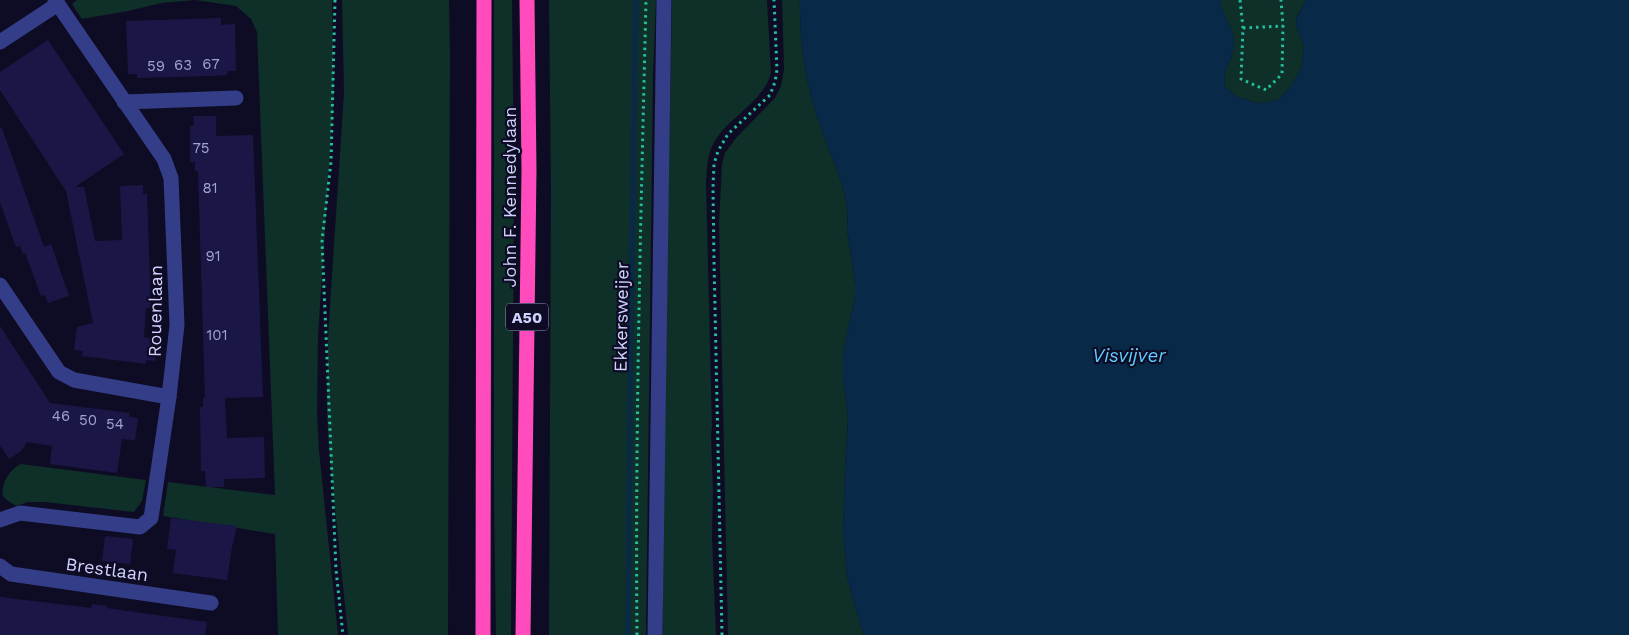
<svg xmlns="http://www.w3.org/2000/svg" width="1629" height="635" font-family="'Work Sans',sans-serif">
<rect width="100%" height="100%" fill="#0d0c24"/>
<!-- green -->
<g fill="#0f2f29">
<polygon points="77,0 332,0 334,92 318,336 317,413 319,450 338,635 278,635 275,534 163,516 168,482 275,495 257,32 251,19 236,6 195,0 162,3 128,11 82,19 72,4"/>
<polygon points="342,0 449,0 450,53 448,635 348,635 329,449 327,413 328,337 344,92"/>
<polygon points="494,0 512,0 514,188 511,635 496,635 494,500"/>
<polygon points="549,0 656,0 653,75 646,635 549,635 551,189"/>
<path d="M672,0H767L771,73C764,101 729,117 715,141C707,153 707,168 706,182L712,426L711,435L713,491L712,538L716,635H663V445Z"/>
<path d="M782,0H800C799,40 806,88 820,125C831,159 851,192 847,229L855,284V297L843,353V379L848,419L845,467L843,533L847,577L859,620L864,635H728L719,223L722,164L725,153L736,138L775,98L781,86L784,69Z"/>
<path d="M1220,0H1306L1297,16L1296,25L1304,47L1301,68L1292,85L1279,99L1268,102L1258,103L1238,97L1225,87C1221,73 1233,60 1234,45C1235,30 1222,16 1220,0Z"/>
<path d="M21,464L146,480L142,501L134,512L45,502H28L16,506C12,503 6,500 3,496C0,484 11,468 21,464Z"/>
</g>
<!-- water -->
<path fill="#082948" d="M800,0H1220C1222,16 1235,29 1234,45C1233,60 1221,73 1225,87L1238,97L1258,103L1268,102L1279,99L1292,85L1301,68L1304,47L1296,25L1297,17L1306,0H1629V635H864L859,620L847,577L843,533L845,467L848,419L843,379V353L855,297V284L847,229C851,192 831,159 820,125C806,88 799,40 800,0Z"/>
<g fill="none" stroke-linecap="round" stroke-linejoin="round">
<!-- stream -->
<polyline stroke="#082948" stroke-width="5" points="628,635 631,304 636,0"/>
</g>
<!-- building -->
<g fill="#1a1747">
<polygon points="221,18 221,25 235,24 236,71 227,71 227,75 211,76 137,78 137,74 128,74 126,21"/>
<polygon points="48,40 124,154 75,187 84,187 95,241 122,240 120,186 143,185 143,194 147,194 151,308 146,308 144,337 158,339 155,361 146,360 146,364 82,356 83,351 74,350 77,327 93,323 66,191 0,90 0,72"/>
<polygon points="193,116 216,116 216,136 253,135 263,397 225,398 227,438 264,437 265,478 224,479 224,487 206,487 205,471 201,471 200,407 203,407 203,398 205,398 198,171 195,171 195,162 190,162 190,126 194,125"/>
<polygon points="0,128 2,128 44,247 51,244 69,296 48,303 45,295 41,296 25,253 23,254 20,246 16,247 0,202"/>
<polygon points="0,326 50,403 130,413 129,417 138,418 135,440 122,439 117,473 50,464 52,446 27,442 21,451 9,459 0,445"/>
<polygon points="171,518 237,526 232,547 227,580 173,573 176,550 167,549"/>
<polygon points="105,536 133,539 130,564 102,561"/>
<polygon points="0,597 91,608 92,604 107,606 107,608 142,613 207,622 205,635 0,635"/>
</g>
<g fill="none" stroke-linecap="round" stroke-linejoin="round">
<!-- path -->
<g stroke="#25be9e" stroke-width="3" stroke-dasharray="2.5 4" stroke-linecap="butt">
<polyline points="335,0 331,162 322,241 336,570 343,635"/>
<polyline points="1240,0 1243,28 1241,79 1266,90 1282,74 1283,26 1281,0"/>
<polyline points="1243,28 1283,26"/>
<path d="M637,635C635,423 641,212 646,0"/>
<polyline points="722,635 714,261 713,188 714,164 718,151 728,134 770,95 775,82 777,70 774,0"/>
</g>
<!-- minor -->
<g stroke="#343d87" stroke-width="15">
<polyline points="0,42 58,4"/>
<polyline points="124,102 236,98"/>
<polyline points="0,285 59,372 74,380 169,397"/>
<polyline points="0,520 20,513 140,527 151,518 169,397 177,325 171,178 164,159 55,0"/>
<polyline points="0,566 11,574 211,603"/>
<polyline points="655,635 664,0"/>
</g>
<!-- highway -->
<g stroke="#ff4bbc" stroke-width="15">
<polyline points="483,635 484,0"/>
<polyline points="523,635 529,170 527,0"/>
</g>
</g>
<g text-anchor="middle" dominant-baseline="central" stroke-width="4.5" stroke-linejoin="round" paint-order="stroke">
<!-- number labels -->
<g font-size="15" fill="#a2a2d1">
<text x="211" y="64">67</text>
<text x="183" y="65">63</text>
<text x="156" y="66">59</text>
<text x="201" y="148">75</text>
<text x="210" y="188">81</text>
<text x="213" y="256">91</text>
<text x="217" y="335">101</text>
<text x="61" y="416">46</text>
<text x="88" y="420">50</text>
<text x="115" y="424">54</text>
</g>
<!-- shield labels -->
<rect fill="#0d0c24" stroke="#9696bd" stroke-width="1" x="506" y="303.5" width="42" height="27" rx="4"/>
<g font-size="16" font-weight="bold" fill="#d0d1ff">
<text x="527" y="317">A50</text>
</g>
<!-- street labels -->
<g font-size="18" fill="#d0d1ff" stroke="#0d0c24">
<text transform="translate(509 197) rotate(-90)">John F. Kennedylaan</text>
<text transform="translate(155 311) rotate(-89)">Rouenlaan</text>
<text transform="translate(621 317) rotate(-89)">Ekkersweijer</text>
<text transform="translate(107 569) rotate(8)">Brestlaan</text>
</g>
<!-- water labels -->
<g font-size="19" font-style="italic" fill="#5eccff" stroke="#0d0c24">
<text x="1129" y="355">Visvijver</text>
</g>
</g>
</svg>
